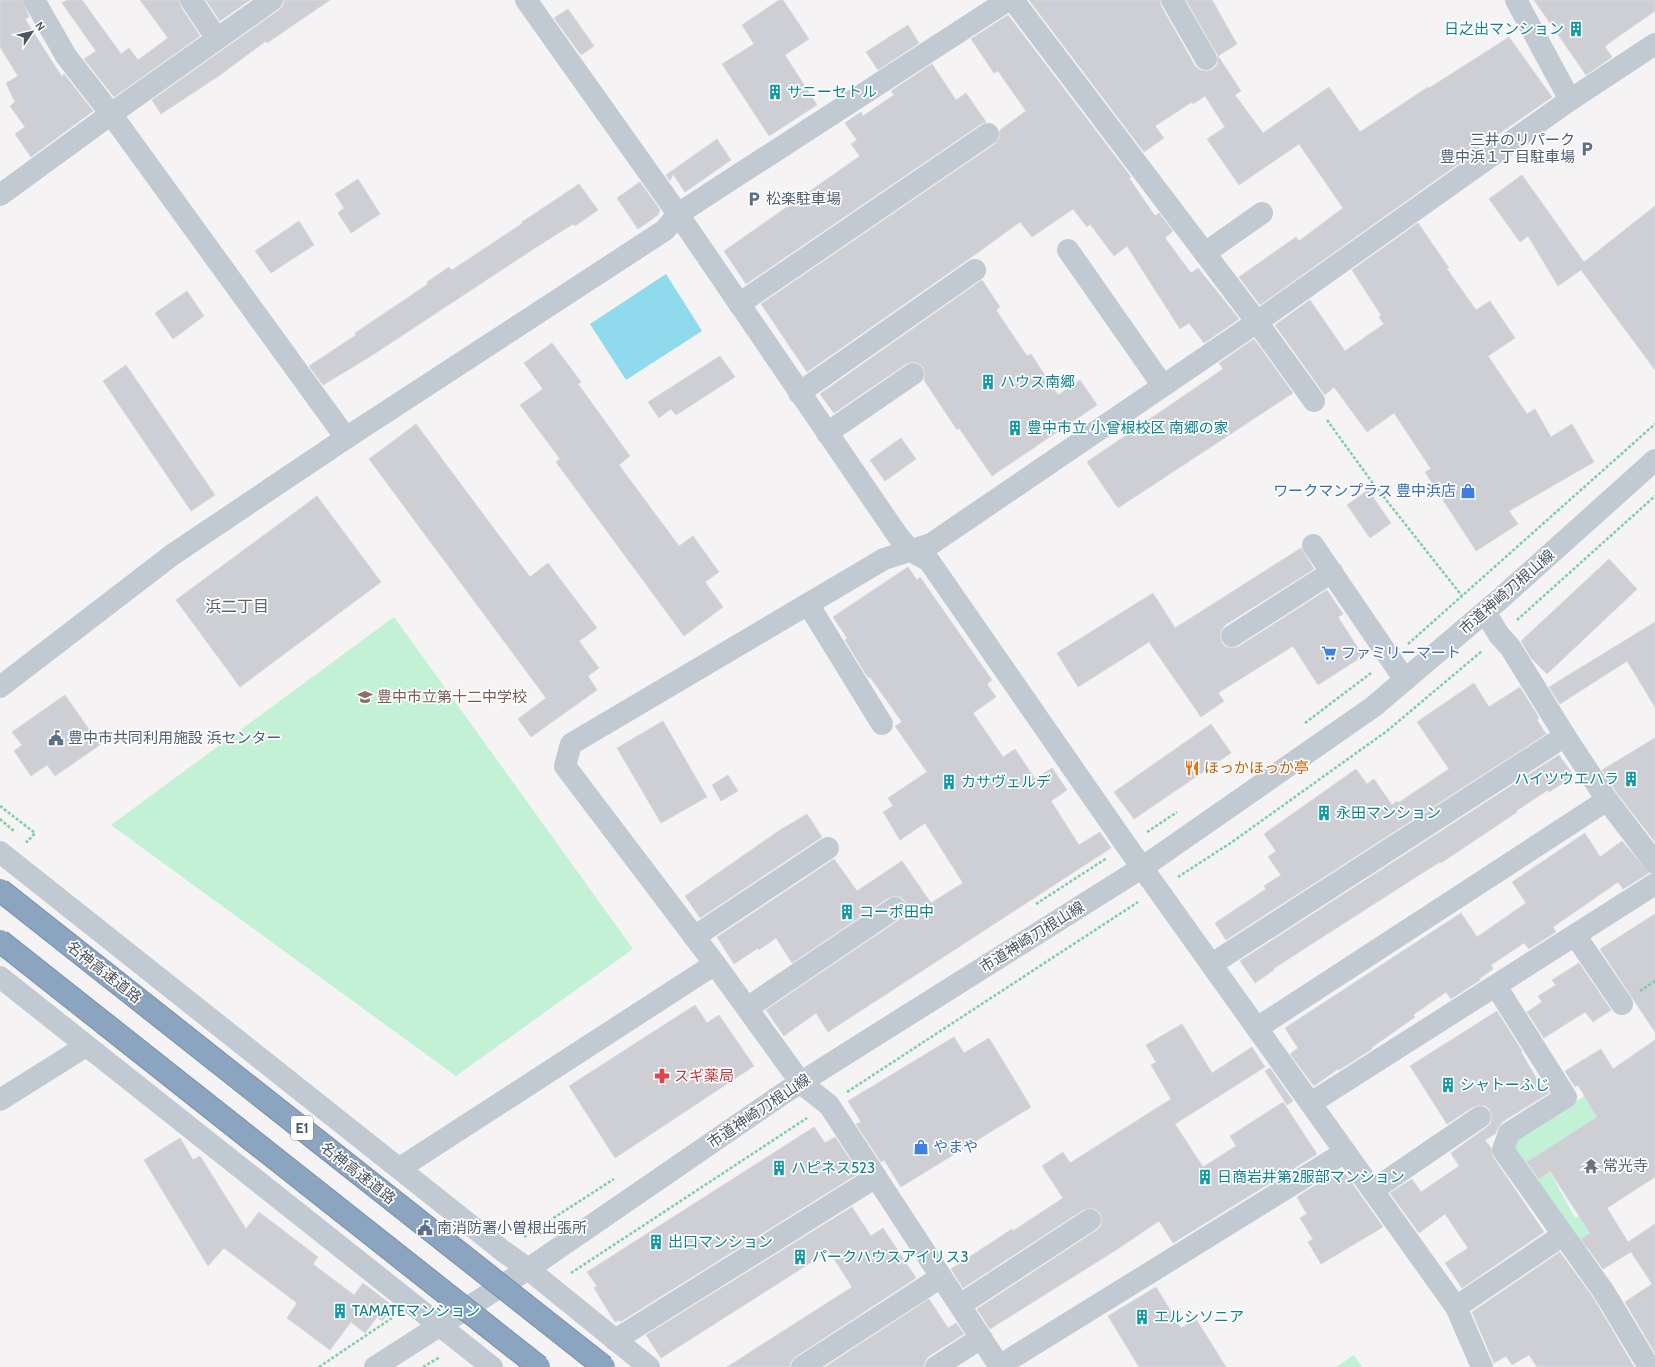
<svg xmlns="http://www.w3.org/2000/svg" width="1655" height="1367" font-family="Cabin,'Noto Sans JP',sans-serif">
<rect width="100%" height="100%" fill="#f5f3f3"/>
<!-- green -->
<g fill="#c3f1d5">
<polygon points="394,617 633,949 456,1076 111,825"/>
<polygon points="1618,1074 1635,1099 1542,1157 1575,1218 1591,1210 1614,1232 1582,1250 1513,1153 1517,1140"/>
<polygon points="1354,1355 1362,1367 1336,1367"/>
</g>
<!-- water -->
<polygon fill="#90daee" points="666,274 702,331 626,380 590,324"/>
<!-- building -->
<g fill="#cdcfd5" stroke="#d7d9de">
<polygon points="0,0 22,0 29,17 25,19 62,77 64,74 93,111 31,157 15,134 25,127 10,106 15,102 6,83 18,76 0,47"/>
<polygon points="67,0 82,0 121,54 129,48 138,60 168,38 140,0 179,0 181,7 200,36 114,97 84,59 96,51 62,3"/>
<polygon points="206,0 250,0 220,21"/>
<polygon points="284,0 330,0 267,43 266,41 220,75 161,114 152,100 279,10 283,6"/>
<polygon points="779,0 783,0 809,39 785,55 817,105 769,136 722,64 754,44 742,25"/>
<polygon points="1029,0 1160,0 1161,6 1195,66 1200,70 1206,71 1212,70 1217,65 1218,56 1241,91 1235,95 1263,133 1329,87 1360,132 1428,87 1429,88 1478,57 1509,37 1552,97 1474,151 1475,152 1260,305 1239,277 1296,237 1299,241 1343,208 1299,144 1239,185 1207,139 1225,127 1205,96 1193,104 1192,102 1155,126 1164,138 1144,152"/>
<polygon points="1186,0 1212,0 1237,44 1218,56"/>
<polygon points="1534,0 1655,0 1655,11 1609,43 1605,47 1612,57 1586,75"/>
<polygon points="568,9 594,46 581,55 554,18"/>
<polygon points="1008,15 1131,177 1129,178 1155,216 1159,213 1173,231 1165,238 1191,273 1198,268 1239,319 1204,343 1189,323 1180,329 1127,246 1114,256 1090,224 1087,227 1073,209 1032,237 1020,222 973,256 807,372 761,304 995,144 999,139 1000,130 1026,111 998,71 994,73 971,39"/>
<polygon points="908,25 919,43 878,70 866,52"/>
<polygon points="932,64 956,100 966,93 986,122 981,124 746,284 724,251 860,156 851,144 857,140 845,123 861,112 863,116 894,95 891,91"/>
<polygon points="717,139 731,160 685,192 673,174 670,181 666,175"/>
<polygon points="1522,175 1584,262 1655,206 1655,370 1581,270 1558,286 1528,236 1520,242 1489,199"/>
<polygon points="358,179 380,214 351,233 338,213 344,208 335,194"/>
<polygon points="640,182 660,210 658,215 638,229 617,198"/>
<polygon points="579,184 598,210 575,226 573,224 538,246 371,356 323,385 309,366 356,335 355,333 428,284 427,282 449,267 452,270 523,223 522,222"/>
<polygon points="299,221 314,245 271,273 255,251"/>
<polygon points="1418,223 1449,268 1447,269 1476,310 1490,301 1515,338 1488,356 1527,414 1535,409 1551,437 1572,424 1594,462 1509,511 1518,524 1476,551 1425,472 1431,469 1394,413 1367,432 1334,387 1325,395 1275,325 1310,300 1345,351 1384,324 1379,317 1381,315 1352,270"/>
<polygon points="982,280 1000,307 996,310 1027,356 1031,354 1058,395 1080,380 1097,405 992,476 959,428 957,430 924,380 925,373 923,367 918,363 912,362 906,364 834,413 820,394"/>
<polygon points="187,291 204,316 173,339 155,313"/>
<polygon points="1254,339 1293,393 1118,508 1087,462 1223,369 1219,363"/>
<polygon points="552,343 581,382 578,384 630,456 619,465 679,546 693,536 719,572 705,582 723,607 684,636 556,462 560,459 520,405 543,389 524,363"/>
<polygon points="720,356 735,377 676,415 671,409 659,418 648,402"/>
<polygon points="126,365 215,495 191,511 103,381"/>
<polygon points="416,424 530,577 548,563 597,628 579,641 599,668 588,676 597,690 531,737 518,719 546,698 369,459"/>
<polygon points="901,438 916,459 885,481 870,460"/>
<polygon points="1368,490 1391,523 1370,538 1347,505"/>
<polygon points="317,496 381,582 240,687 176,600"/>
<polygon points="1301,548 1314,569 1225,625 1221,631 1220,637 1222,643 1226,647 1232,648 1238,647 1327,590 1343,614 1338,617 1363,656 1318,685 1293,646 1218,693 1224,701 1201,717 1149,642 1078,687 1057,653 1153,593 1175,628"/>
<polygon points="1609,559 1637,589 1547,674 1531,658 1521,641"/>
<polygon points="908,567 917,580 920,577 992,680 987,684 996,697 973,713 1003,757 1015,749 1035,779 1052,768 1067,790 1051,801 1079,845 1100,832 1111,848 828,1032 816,1013 784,1036 766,1010 902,918 906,914 907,908 905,901 901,897 895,896 888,898 792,963 776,938 759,950 758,948 734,964 717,937 834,859 857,891 902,861 931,903 963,883 925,823 900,840 883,812 893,806 888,798 927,772 895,726 902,722 870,677 869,678 865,673 845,640 847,638 833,617"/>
<polygon points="1655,622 1655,707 1627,661 1560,704 1549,687"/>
<polygon points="1474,683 1489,707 1520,687 1539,718 1537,720 1546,734 1226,940 1215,923 1266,889 1264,886 1281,875 1268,857 1276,851 1264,834 1356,769 1367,784 1374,779 1392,805 1397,801 1398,803 1449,769 1417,722"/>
<polygon points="65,695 100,745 55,776 47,765 31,776 14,751 22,745 12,732"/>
<polygon points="663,721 707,797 661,823 617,748"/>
<polygon points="1211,724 1231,753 1134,819 1114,792"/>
<polygon points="1655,738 1655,842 1617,793 1602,770"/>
<polygon points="1559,755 1574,776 1549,792 1548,790 1516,811 1517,812 1441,863 1440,862 1416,877 1310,945 1273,969 1274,970 1255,983 1240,961"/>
<polygon points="728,775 738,791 721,801 712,785"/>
<polygon points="807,814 822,837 700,918 685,896 780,830"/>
<polygon points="1585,833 1600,857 1622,841 1649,873 1623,889 1618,882 1553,927 1556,932 1529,949 1524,943 1491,965 1493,969 1479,979 1480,980 1451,999 1446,992 1413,1015 1415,1017 1371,1048 1372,1049 1339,1070 1338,1069 1314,1086 1290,1054 1298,1048 1285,1028 1461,913 1477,937 1526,903 1512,882"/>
<polygon points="1655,914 1655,1032 1600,949"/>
<polygon points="1579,963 1611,1010 1593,1022 1585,1012 1544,1038 1527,1012 1542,1002 1538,996 1556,985 1552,980"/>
<polygon points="695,1005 707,1023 719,1015 754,1066 615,1158 569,1086"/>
<polygon points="1497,1011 1522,1051 1521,1052 1541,1086 1543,1084 1549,1093 1502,1122 1495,1134 1485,1140 1491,1148 1493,1157 1544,1232 1462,1288 1445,1263 1468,1248 1445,1214 1419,1233 1390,1193 1412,1179 1421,1192 1459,1166 1451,1153 1487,1127 1491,1123 1492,1116 1490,1110 1486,1106 1479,1105 1473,1107 1447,1124 1410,1066"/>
<polygon points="1182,1024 1212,1073 1252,1047 1265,1067 1175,1124 1203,1167 1236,1146 1230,1136 1283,1102 1317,1154 1173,1243 1159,1221 1116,1250 990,1329 977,1309 1097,1230 1101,1226 1102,1220 1100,1213 1095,1209 1090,1208 1083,1210 963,1288 951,1269 1012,1229 1013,1231 1063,1198 1042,1166 1063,1152 1070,1163 1171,1099 1151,1065 1156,1062 1146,1045"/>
<polygon points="954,1037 964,1053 989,1038 1031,1107 901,1187 884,1160 881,1162 856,1124 861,1122 848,1101"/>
<polygon points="1655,1040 1655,1177 1607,1208 1628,1242 1655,1224 1655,1353 1625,1302 1652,1284 1631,1252 1603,1269 1581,1239 1590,1233 1550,1171 1539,1179 1527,1162 1597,1117 1578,1085 1575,1087 1565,1071 1601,1049 1613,1069"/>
<polygon points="1270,1068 1293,1101 1287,1105 1265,1071"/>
<polygon points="814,1127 825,1143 835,1137 859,1173 620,1322 619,1320 615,1322 594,1288 597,1286 587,1272"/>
<polygon points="180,1138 193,1160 200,1156 246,1229 259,1212 318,1257 313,1264 354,1295 363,1283 393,1306 382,1321 377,1317 365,1333 351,1322 330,1350 287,1318 297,1303 224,1248 208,1266 144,1160"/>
<polygon points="1336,1172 1338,1176 1344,1172 1383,1227 1321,1264 1308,1242 1313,1239 1300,1218 1307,1214 1297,1197"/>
<polygon points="852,1207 871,1236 883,1228 916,1278 795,1357 791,1361 790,1367 727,1367 852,1287 829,1251 661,1358 646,1335"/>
<polygon points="1560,1252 1594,1299 1634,1367 1537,1367 1529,1355 1512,1365 1506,1356 1494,1363 1472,1312"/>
<polygon points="1156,1287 1181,1328 1196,1319 1226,1367 1139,1367 1108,1316"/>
<polygon points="929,1299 948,1328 956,1323 964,1334 929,1356 925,1361 924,1367 825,1367"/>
</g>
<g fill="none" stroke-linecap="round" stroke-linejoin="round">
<!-- path -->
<g stroke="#7ad0a6" stroke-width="2.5" stroke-dasharray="3 2" stroke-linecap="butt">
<polyline points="1327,420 1372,482 1462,596"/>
<polyline points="1517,620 1655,496"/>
<polyline points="1408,644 1655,424"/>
<polyline points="1305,723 1371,673"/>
<polyline points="0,806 35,833 27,842 26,840"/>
<polyline points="0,819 14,831"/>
<polyline points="1147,832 1177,812"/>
<polyline points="1178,877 1232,842 1387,731 1482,651"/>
<polyline points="1036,904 1107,858"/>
<polyline points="1640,991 1655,981"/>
<polyline points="847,1092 1138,902"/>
<polyline points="524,1237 614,1179"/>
<polyline points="571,1273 807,1118"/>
<polyline points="319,1367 392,1318"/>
<polyline points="423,1367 440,1357"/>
</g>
<!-- minor -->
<g stroke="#c1cad2" stroke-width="22">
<polyline points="34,0 66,56 111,114 346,438"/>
<polyline points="191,0 217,39"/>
<polyline points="526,0 678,214 898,536 911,551 929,561 1126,845 1456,1307 1482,1367"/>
<polyline points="1013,0 1257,322 1314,401"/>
<polyline points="1172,0 1206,59"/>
<polyline points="1516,0 1570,100"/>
<polyline points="0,195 111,114 272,0"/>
<polyline points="1068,250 1163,386"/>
<polyline points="1205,253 1262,213"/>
<polyline points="739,304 988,134"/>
<polyline points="799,393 975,270"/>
<polyline points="827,433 913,374"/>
<polyline points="1313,545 1405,680"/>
<polyline points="808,604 882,724"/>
<polyline points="1485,612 1499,635 1510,647 1565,736 1607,800 1655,863"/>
<polyline points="1232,636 1332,572"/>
<polyline points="0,687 172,555 346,438 665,230 678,214 1008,0"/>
<polyline points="0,852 503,1251 528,1269 649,1367"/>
<polyline points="1575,935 1622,1004"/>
<polyline points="694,937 828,848"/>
<polyline points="1212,964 1565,736"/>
<polyline points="0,977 492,1367"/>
<polyline points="1496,986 1566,1097 1509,1133 1503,1150 1604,1292 1649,1367"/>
<polyline points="747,1008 895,908"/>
<polyline points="1257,1028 1607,800"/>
<polyline points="0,1100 86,1046"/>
<polyline points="1311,1103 1655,884"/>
<polyline points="400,1168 715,964"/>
<polyline points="1373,1190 1480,1117"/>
<polyline points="960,1305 1090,1220"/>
<polyline points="1456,1307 1563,1235"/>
<polyline points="615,1340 876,1177"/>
<polyline points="999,1366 1345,1152"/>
<polyline points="375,1367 528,1269 784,1093 1143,867 1373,707 1500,599 1655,460"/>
<polyline points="802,1367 941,1277"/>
<polyline points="936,1367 981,1338"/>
<polyline points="1000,1367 829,1105 801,1083 715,964 565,766 571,744 884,559 931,544 1257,322 1570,100 1655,44"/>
</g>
<!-- highway-bridge casing -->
<g stroke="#7690ad" stroke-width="24" stroke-linecap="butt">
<g id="highway-bridge">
<polyline points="0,890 604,1367"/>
<polyline points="0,941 539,1367"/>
</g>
</g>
<!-- highway-bridge -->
<use href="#highway-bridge" stroke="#8ba5c1" stroke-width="22"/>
</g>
<!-- icons -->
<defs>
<g id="building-bare" transform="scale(1.2)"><path d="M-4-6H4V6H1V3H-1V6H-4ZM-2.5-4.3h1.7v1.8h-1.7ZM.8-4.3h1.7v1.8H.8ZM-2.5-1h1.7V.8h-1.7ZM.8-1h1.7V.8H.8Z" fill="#0f9aa8" stroke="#fff" stroke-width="2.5" paint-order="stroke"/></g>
<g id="parking-bare" transform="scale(1.2)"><path d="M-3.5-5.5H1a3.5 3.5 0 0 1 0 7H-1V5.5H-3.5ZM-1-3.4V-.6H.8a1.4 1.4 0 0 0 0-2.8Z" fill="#5c6f8a" stroke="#fff" stroke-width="2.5" paint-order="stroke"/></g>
<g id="shop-bare" transform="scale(1.2)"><path d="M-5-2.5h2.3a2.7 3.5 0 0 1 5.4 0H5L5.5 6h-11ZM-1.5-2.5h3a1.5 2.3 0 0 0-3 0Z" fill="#3f7fe0" stroke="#fff" stroke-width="2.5" paint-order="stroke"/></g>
<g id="supermarket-bare" transform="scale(1.2)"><path d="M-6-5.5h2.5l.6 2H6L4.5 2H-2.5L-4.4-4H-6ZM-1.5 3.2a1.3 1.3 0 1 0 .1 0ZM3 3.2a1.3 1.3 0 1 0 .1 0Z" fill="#3f7fe0" stroke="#fff" stroke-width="2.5" paint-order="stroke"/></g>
<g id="school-bare" transform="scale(1.2)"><path d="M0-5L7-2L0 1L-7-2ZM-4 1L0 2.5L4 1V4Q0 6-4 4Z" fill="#8d6e63" stroke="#fff" stroke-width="2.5" paint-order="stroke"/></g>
<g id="civic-bare" transform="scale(1.2)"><path d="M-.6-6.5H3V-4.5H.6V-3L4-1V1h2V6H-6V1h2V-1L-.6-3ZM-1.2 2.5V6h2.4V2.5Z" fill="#5c6f8a" stroke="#fff" stroke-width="2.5" paint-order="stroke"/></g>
<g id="restaurant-bare" transform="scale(1.2)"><path d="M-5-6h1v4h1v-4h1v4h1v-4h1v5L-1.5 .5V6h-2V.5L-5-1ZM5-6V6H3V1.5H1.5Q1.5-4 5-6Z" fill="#e8710a" stroke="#fff" stroke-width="2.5" paint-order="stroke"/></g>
<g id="pharmacy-bare" transform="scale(1.2)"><path d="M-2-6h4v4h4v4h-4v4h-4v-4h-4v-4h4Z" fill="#e0444e" stroke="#fff" stroke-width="2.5" paint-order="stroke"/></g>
<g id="temple-bare" transform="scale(1.2)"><path d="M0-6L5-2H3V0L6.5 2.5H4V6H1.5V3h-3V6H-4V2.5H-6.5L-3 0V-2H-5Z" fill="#6b7280" stroke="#fff" stroke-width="2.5" paint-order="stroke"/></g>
</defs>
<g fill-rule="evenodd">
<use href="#building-bare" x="1576" y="29"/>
<use href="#building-bare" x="775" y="92"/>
<use href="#parking-bare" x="1587" y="149"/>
<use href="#parking-bare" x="754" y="199"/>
<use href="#building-bare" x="988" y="382"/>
<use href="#building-bare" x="1015" y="428"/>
<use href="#shop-bare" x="1468" y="491"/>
<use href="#supermarket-bare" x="1329" y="653"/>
<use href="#school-bare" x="365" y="697"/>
<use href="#civic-bare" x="56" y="738"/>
<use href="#restaurant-bare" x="1192" y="768"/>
<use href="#building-bare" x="1631" y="779"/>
<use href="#building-bare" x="949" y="782"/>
<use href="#building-bare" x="1324" y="813"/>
<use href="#building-bare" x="847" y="912"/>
<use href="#pharmacy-bare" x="662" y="1076"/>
<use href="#building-bare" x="1448" y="1085"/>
<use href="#shop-bare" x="921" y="1147"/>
<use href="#temple-bare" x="1591" y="1166"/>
<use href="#building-bare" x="779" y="1168"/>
<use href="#building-bare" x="1205" y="1177"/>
<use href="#civic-bare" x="425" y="1228"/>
<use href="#building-bare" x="656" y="1242"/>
<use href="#building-bare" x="800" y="1257"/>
<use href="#building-bare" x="340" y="1311"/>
<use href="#building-bare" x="1142" y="1317"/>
</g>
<g text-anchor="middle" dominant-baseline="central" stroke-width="3.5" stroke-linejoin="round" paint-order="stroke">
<!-- shield labels -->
<rect fill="#fff" stroke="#808990" stroke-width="1" x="291" y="1116" width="22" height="24" rx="3"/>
<g font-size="14" font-weight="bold" fill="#4a5661">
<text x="302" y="1128">E1</text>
</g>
<!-- culture labels -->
<g font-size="15" fill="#0d838f" stroke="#fff" text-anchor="start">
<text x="1564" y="29" text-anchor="end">日之出マンション</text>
<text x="787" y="92">サニーセトル</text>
<text x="1000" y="382">ハウス南郷</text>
<text x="1027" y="428">豊中市立 小曾根校区 南郷の家</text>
<text x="1619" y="779" text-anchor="end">ハイツウエハラ</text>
<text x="961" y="782">カサヴェルデ</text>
<text x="1336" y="813">永田マンション</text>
<text x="859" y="912">コーポ田中</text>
<text x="1460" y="1085">シャトーふじ</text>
<text x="791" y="1168">ハピネス523</text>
<text x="1217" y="1177">日商岩井第2服部マンション</text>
<text x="668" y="1242">出口マンション</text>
<text x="812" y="1257">パークハウスアイリス3</text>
<text x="352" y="1311">TAMATEマンション</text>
<text x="1154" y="1317">エルシソニア</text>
</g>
<!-- service labels -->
<g font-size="15" fill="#4e5e75" stroke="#fff" text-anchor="start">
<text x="1575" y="140" text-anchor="end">三井のリパーク<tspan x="1575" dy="17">豊中浜１丁目駐車場</tspan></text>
<text x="766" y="199">松楽駐車場</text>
<text x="68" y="738">豊中市共同利用施設 浜センター</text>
<text x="437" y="1228">南消防署小曽根出張所</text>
</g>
<!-- shop labels -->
<g font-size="15" fill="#366cbe" stroke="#fff" text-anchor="start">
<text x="1456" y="491" text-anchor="end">ワークマンプラス 豊中浜店</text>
<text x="1341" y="653">ファミリーマート</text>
<text x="933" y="1147">やまや</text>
</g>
<!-- street labels -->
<g font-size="15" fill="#4a5661" stroke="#fff">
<text transform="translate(1507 592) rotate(-41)">市道神崎刀根山線</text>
<text transform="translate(1032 937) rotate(-32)">市道神崎刀根山線</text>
<text transform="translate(104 972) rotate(38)">名神高速道路</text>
<text transform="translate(759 1111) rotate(-34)">市道神崎刀根山線</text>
<text transform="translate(358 1173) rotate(38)">名神高速道路</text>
</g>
<!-- education labels -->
<g font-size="15" fill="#785e54" stroke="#fff" text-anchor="start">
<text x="377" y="697">豊中市立第十二中学校</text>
</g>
<!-- food labels -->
<g font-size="15" fill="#c56008" stroke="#fff" text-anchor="start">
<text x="1204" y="768">ほっかほっか亭</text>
</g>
<!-- health labels -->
<g font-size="15" fill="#be3a42" stroke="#fff" text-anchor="start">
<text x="674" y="1076">スギ薬局</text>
</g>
<!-- worship labels -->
<g font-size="15" fill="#5b616d" stroke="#fff" text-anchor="start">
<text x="1603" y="1166">常光寺</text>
</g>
<!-- neighbourhood labels -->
<g font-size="16" fill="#5f6368" stroke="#fff">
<text x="237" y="606">浜二丁目</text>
</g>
</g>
<!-- north arrow -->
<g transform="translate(32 32) rotate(55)" stroke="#ffffff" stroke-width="3" paint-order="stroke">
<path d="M0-3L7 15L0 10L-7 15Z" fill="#4a5661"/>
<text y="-6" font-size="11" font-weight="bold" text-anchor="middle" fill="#4a5661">N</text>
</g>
</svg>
